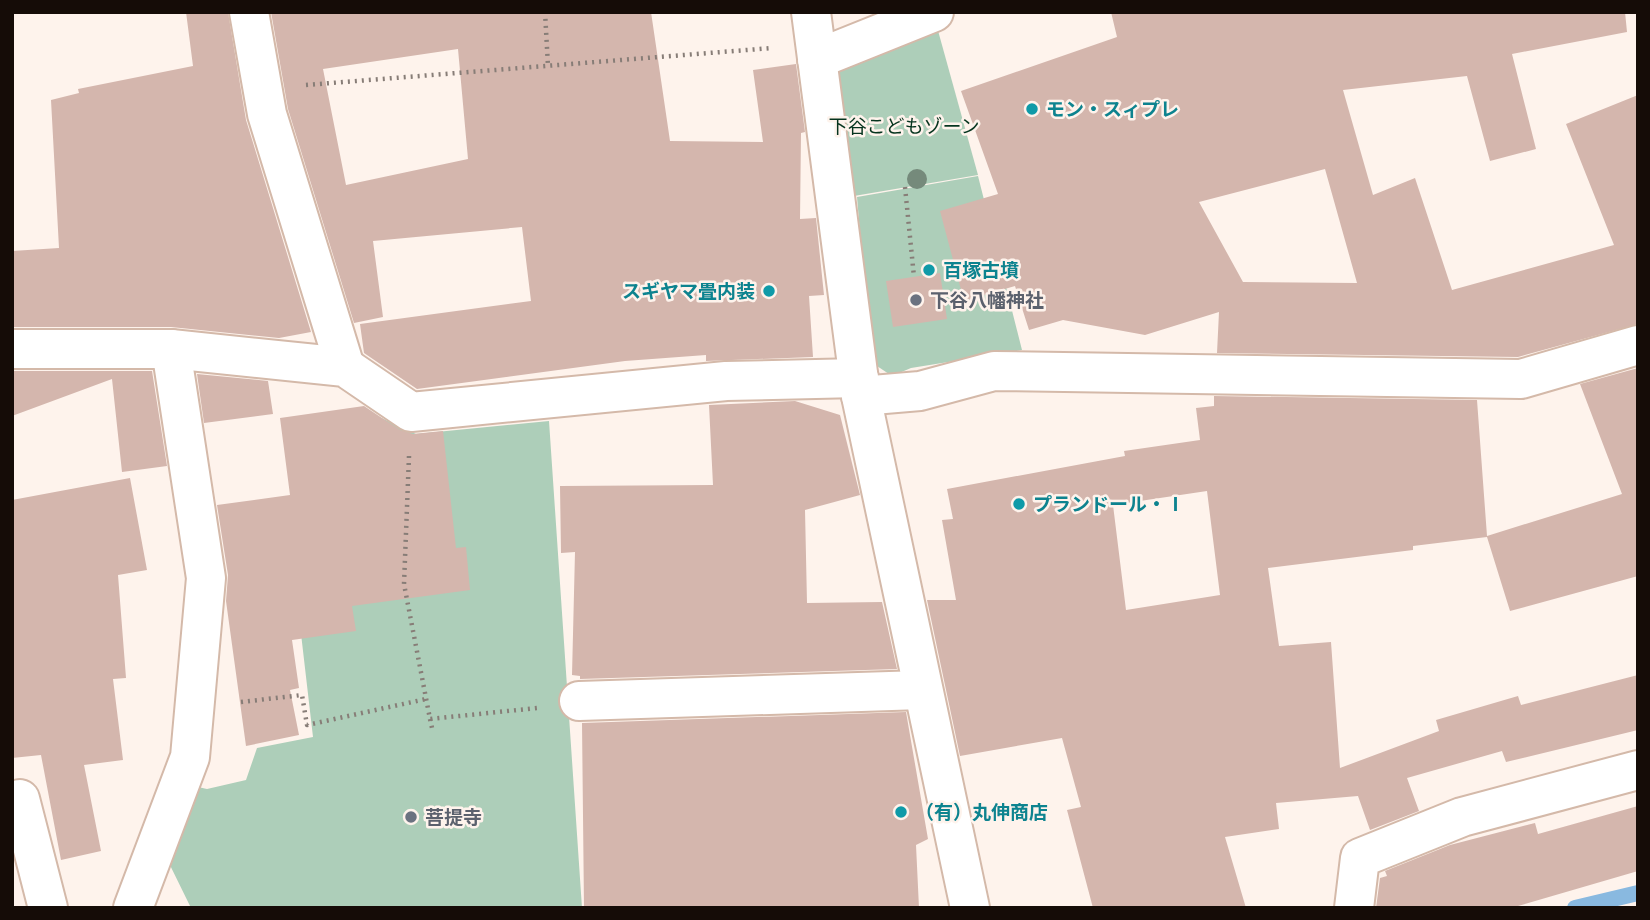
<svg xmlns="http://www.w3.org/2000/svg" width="1650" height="920" font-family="Raleway,'Noto Sans JP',sans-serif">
<rect width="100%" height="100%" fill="#fef3ec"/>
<!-- green -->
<g fill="#adceb9">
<polygon points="937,27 978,175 854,196 838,70"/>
<polygon points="978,176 1022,350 911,368 892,376 871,362 857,197"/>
<polygon points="364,410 416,434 549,421 582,908 191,908 166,857 189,785 207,789 246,780 257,748 313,737 295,582"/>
</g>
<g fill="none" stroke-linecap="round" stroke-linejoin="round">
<!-- stream -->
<polyline stroke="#89b9e0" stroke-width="16" points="1575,908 1638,893"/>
</g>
<!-- building -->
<g fill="#d4b6ad" fill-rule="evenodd">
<polygon points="186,12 228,12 246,120 311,332 279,338 171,327 12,327 12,251 59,248 51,100 79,93 78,89 193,66"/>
<path d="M271,12H651L670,141L763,142L753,70L796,64L805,132L801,133L800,219L816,218L824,295L809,296L813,357L706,361V355L625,361L417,389L364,353L360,324L531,301L522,227L373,241L383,317L354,323L288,109ZM458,49L468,159L346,185L323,69Z"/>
<path d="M1111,12H1625L1627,32L1512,54L1536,149L1490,161L1467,76L1343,90L1373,195L1415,178L1452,290L1614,245L1566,124L1638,95V324L1518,357L1217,353L1219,312L1145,335L1063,320L1029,330L1015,286L964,301L940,211L998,194L961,91L1117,37ZM1325,169L1357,283L1243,282L1199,202Z"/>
<polygon points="940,273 947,319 893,327 886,281"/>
<path d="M1638,368V576L1510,611L1487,537L1413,546V550L1268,568L1279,646L1331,642L1340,768L1439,731L1436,720L1518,696L1521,705L1638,675V730L1506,762L1502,751L1407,778L1419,811L1370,830L1358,796L1276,803L1279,829L1225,837L1246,908H1093L1067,810L1081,807L1062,738L960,756L927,600H956L942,520L953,519L947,489L1125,456L1124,451L1200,440L1196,408L1214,406V396L1477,400L1487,536L1622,494L1580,384ZM1207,491L1220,595L1126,610L1113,505Z"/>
<polygon points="12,371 152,371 167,466 122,472 112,379 12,416"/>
<polygon points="197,374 268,381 273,414 204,423"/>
<polygon points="795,401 840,415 860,495 805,510 807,603 882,602 897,669 580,679 580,676 572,675 575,552 561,553 560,486 713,485 709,405"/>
<polygon points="364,406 400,430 413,434 443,431 456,548 466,547 470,590 352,606 356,631 292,640 299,688 290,690 299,735 246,746 226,601 228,575 217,505 290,495 280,418"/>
<polygon points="130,478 147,570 118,575 126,678 113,679 123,760 84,765 101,851 61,860 41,755 12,758 12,500"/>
<polygon points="906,712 928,839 916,845 919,908 584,908 582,723"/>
<polygon points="1638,806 1638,871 1511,908 1376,908 1380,878 1387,876 1385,871 1450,845 1535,823 1538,834"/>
</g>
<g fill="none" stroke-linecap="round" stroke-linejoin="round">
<!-- minor casing -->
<g stroke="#d4b9a9" stroke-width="42">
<g id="minor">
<polyline points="249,12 267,114 345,367"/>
<polyline points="811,12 861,396 970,908"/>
<polyline points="817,59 934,12"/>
<polyline points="12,349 171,349 345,367 411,412 726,381 859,378"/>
<polyline points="861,396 920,391 994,371 1521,379 1638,345"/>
<polyline points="579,701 922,690"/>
<polyline points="20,799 48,908"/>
<polyline points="133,908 190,757 206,578 171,349"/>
<polyline points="1354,908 1360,858 1462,817 1638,770"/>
</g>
</g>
<!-- path -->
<g stroke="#877d77" stroke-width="4.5" stroke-dasharray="2 5" stroke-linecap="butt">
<polyline points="545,12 548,66"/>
<polyline points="306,85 772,48"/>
<polyline points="905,187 914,277"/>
<polyline points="409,456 404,584 430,719 537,708"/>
<polyline points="241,702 302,695 307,725 426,699"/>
<polyline points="430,719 432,728"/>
</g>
<!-- minor -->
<use href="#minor" stroke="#fff" stroke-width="38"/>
</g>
<!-- trees -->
<circle fill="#758a7b" cx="917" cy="179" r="10"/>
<!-- markers -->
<g fill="#0f9aa8" stroke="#fef3ec" stroke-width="2.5">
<circle cx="1032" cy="109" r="7"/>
<circle cx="929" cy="270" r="7"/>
<circle cx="769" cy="291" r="7"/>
<circle cx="1019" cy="504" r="7"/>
<circle cx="901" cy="812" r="7"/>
</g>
<g fill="#6b7280" stroke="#fef3ec" stroke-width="2.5">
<circle cx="916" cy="300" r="7"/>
<circle cx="411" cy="817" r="7"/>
</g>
<g text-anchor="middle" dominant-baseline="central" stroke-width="5" stroke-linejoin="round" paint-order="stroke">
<!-- culture labels -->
<g font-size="19" font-weight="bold" fill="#0d838f" stroke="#fef3ec" text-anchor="start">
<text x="1046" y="109">モン・スィプレ</text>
<text x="943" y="270">百塚古墳</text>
<text x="755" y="291" text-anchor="end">スギヤマ畳内装</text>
<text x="1033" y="504">プランドール・Ⅰ</text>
<text x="915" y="812">（有）丸伸商店</text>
</g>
<!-- park labels -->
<g font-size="19" fill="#05341e" stroke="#fef3ec">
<text x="904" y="126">下谷こどもゾーン</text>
</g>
<!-- worship labels -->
<g font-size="19" font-weight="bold" fill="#5b616d" stroke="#fef3ec" text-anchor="start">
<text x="930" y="300">下谷八幡神社</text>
<text x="425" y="817">菩提寺</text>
</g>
</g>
<!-- border -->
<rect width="1650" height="920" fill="none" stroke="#150c07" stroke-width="28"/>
</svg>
